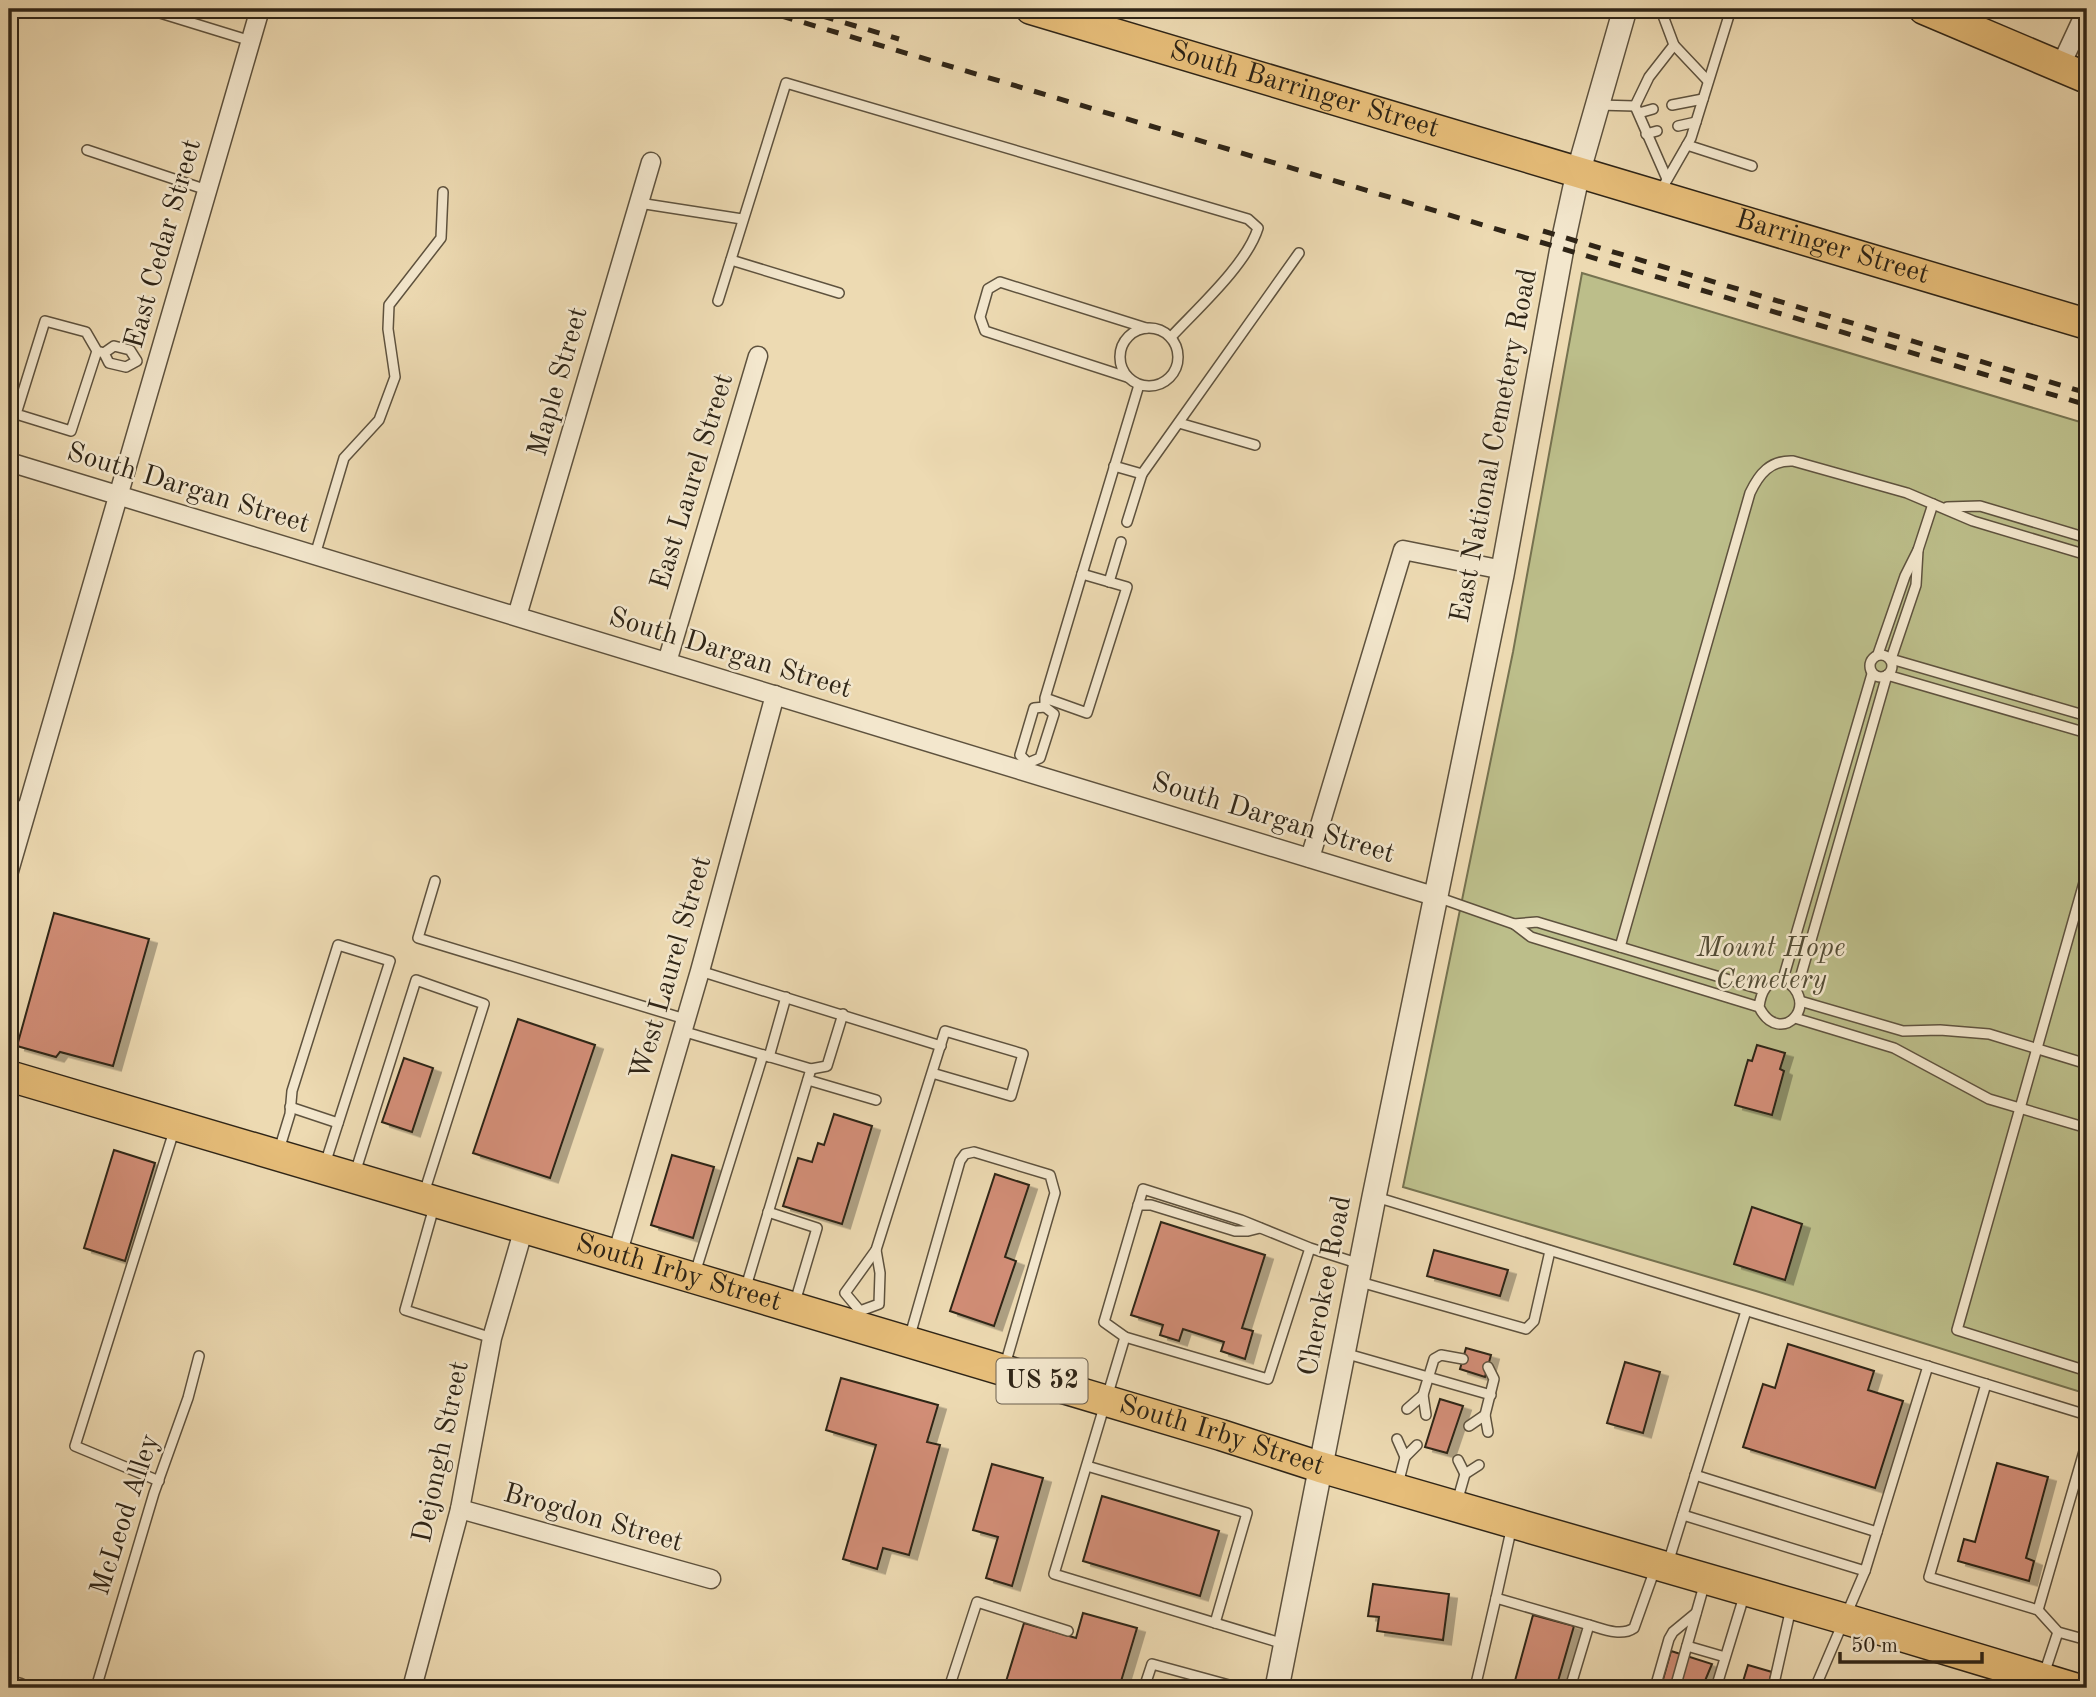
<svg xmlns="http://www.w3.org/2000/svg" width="2096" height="1697" font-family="'Old Standard TT',serif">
<defs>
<filter id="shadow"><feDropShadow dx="8" dy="4.5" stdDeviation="0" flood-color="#0004"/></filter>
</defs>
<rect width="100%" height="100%" fill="#eddab2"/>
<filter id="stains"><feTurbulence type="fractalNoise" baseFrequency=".00286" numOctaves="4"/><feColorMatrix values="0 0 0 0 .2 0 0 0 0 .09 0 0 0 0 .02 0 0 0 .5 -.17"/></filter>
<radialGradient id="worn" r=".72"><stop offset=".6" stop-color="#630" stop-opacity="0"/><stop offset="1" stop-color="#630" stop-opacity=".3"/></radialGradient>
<!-- green -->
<polygon fill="#bcbe8a" stroke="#767250" stroke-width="2" points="1582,273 2087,424 2087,1394 1756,1291 1403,1187 1513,652"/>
<!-- building -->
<g fill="#d18d76" stroke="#2f2517" stroke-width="2" filter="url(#shadow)">
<polygon points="54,913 149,939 113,1066 60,1052 56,1057 17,1046"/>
<polygon points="518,1019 595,1045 550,1178 473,1153"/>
<polygon points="1757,1045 1785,1053 1780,1069 1784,1071 1772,1115 1735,1105 1748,1060 1752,1061"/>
<polygon points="404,1058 433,1068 412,1132 382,1122"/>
<polygon points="834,1114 872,1126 842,1224 783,1206 798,1158 812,1162 818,1143 824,1145"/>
<polygon points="114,1150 155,1163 125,1261 84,1248"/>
<polygon points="672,1155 714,1167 693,1238 651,1225"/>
<polygon points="995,1174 1029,1185 1005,1257 1016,1261 994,1326 950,1311"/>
<polygon points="1752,1207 1802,1224 1785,1280 1734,1264"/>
<polygon points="1161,1222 1265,1255 1242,1328 1253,1331 1245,1359 1221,1351 1224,1342 1183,1329 1179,1341 1160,1335 1163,1325 1131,1315"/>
<polygon points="1434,1250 1508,1270 1500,1296 1427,1276"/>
<polygon points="1788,1344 1874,1371 1868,1390 1903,1401 1875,1488 1743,1447 1763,1384 1775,1388"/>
<polygon points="1466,1348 1491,1355 1485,1377 1460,1369"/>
<polygon points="1625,1362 1660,1372 1643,1433 1607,1423"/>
<polygon points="841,1378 938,1405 927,1442 940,1445 909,1555 883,1548 877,1569 843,1559 876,1445 826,1430"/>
<polygon points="1440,1399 1463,1406 1447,1453 1425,1447"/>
<polygon points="1997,1463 2048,1477 2026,1558 2034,1561 2029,1581 1958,1561 1964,1539 1975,1542"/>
<polygon points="992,1464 1043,1478 1012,1586 986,1578 998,1537 973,1530"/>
<polygon points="1102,1496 1219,1531 1200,1596 1083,1561"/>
<polygon points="1373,1584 1449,1594 1443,1640 1377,1631 1379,1617 1368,1616"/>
<polygon points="1083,1613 1137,1628 1119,1688 1004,1688 1024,1623 1076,1638"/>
<polygon points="1533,1615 1574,1626 1556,1688 1513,1688"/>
<polygon points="1671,1651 1712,1664 1702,1688 1681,1688 1662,1683"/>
<polygon points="1748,1665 1772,1672 1767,1688 1741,1688"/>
</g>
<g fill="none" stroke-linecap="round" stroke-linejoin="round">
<!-- service casing -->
<g stroke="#5e523e" stroke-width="12">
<g id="service">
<polyline points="147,9 251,41"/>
<polyline points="1674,45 1708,81"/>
<polyline points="1598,105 1635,106"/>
<polyline points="1672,105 1703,99"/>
<polyline points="1635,106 1649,77 1674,45 1662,13 1655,9"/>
<polyline points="1635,106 1667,179"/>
<polyline points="1639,113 1653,109"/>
<polyline points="1678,126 1696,122"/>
<polyline points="1646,134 1657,131"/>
<polyline points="1687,145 1752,166"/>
<polyline points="87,150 207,190"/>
<polyline points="1660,192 1691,138 1731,9"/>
<polyline points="639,203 742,219"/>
<polyline points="731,260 839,293"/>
<path d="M718,301L786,83L1248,219L1258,228C1247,264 1197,309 1171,337"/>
<circle cx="1149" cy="357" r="29"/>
<polyline points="97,351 86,332 45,321 16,414 71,431 97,351 104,353 109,363 126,367 137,361 130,350 114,346 104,353"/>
<polyline points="1127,377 985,331 980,317 988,289 1000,282 1146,328"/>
<polyline points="1179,423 1255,445"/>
<polyline points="1114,466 1142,474 1127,522"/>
<polyline points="1142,474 1299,253"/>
<polyline points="1947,507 1980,506 2087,538"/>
<polyline points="1918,550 1916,585 1891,659 2087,716"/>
<polyline points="315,555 344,458 379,420 395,377 388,329 389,305 441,238 443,192"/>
<polyline points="1082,574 1139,385"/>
<polyline points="1109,582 1121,542"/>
<polyline points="1878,654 1905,576 1918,550 1933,504"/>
<circle cx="1881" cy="666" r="11"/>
<polyline points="1045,707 1045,698 1082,574 1127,587 1087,713 1045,698"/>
<polygon points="1045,707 1054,714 1040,758 1028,763 1020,755 1034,708"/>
<polyline points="9,803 27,808"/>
<polyline points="2087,872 1957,1330 2087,1371"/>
<polyline points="435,881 418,938 685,1019"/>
<polyline points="1437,897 1514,924"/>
<path d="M1620,947L1750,493C1759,474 1770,460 1793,461L1907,493L1973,521L2087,555"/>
<polyline points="700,971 941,1046"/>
<polyline points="1783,979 1872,674"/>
<polyline points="1797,989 1887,675 2087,733"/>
<polyline points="1800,1001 1903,1031 1940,1030 1989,1034 2087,1064"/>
<path d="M1759,1007C1761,992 1766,981 1783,979C1824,1003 1780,1049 1759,1007L1531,937L1514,924L1537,922L1763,990"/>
<polyline points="1795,1018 1894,1048 1989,1099 2087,1128"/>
<polyline points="682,1031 811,1069 745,1290"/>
<polyline points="769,1057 786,997"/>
<polyline points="811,1069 827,1066 843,1014"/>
<polyline points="808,1080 876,1100"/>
<polyline points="290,1107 338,1123"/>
<polyline points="279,1150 290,1114 292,1091 338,945 390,961 325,1164"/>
<polyline points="355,1173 416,980 484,1004 424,1193"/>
<polyline points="1376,1197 2087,1415"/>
<polyline points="1138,1205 1151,1205 1235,1231 1248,1231 1260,1228"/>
<polyline points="434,1207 405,1310 492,1338"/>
<polyline points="768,1212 817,1228 795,1302"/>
<polyline points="1310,1248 1268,1379 1125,1337 1104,1322 1143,1189 1241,1220 1310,1248 1360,1264"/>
<polyline points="695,1273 763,1055"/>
<polyline points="1360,1282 1526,1329 1534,1321 1550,1251"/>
<polyline points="860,1311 845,1293 876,1250 945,1031 1023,1054 1011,1096 932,1073"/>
<polyline points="860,1311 879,1304 880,1273 876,1250"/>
<polyline points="1125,1337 1054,1574 1284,1644"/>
<polyline points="909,1339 960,1161 965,1154 974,1152 1050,1175 1055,1193 1005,1365"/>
<polyline points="1344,1353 1491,1395"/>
<polyline points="1986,1384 1929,1577 2038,1610 2058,1632 2087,1640"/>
<polyline points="1423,1395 1434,1359 1441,1355 1463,1359"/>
<polyline points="1407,1409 1423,1395 1426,1415"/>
<polyline points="1485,1415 1494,1379 1488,1367"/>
<polyline points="1469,1426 1485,1415 1488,1432"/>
<polyline points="1397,1439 1405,1457 1417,1445"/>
<polyline points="1458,1460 1465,1474 1479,1465"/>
<polyline points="1087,1466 1247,1513 1215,1623"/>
<polyline points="1695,1475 1877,1532"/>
<polyline points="159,1481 75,1446 174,1131"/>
<polyline points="1398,1484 1405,1457"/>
<polyline points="1457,1502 1465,1474"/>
<polyline points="1683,1515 1865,1571"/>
<polyline points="1512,1526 1496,1598 1589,1625 1570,1688"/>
<polyline points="1668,1563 1746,1311"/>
<polyline points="2038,1610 2087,1441"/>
<path d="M1589,1625C1603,1629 1621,1637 1634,1628L1655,1569"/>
<polyline points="1687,1646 1725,1657"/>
<polyline points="2044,1674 2058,1632"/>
<polyline points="96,1688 154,1493 188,1398 199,1356"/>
<polyline points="949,1688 977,1602 1068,1631"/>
<polyline points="1144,1688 1152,1664 1240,1688"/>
<polyline points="1475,1688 1496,1598"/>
<polyline points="1655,1688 1669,1639 1673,1632 1696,1613"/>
<polyline points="1675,1688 1705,1582"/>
<polyline points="1716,1688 1745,1593"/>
<polyline points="1773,1688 1791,1608"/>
<polyline points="1815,1688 1865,1571 1928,1366"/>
</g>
</g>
<!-- minor casing -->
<g stroke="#5e523e" stroke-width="21">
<g id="minor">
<polyline points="2060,67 2087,9"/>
<polyline points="9,462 1437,897"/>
<polyline points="517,616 651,162"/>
<polyline points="667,662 758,356"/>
<polyline points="1310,858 1403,550 1503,570"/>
<polyline points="9,871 260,9"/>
<polyline points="617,1255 700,971 775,695"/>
<polyline points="460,1509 711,1579"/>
<polyline points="9,1685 20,1688"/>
<polyline points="412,1688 460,1509 492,1338 524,1228"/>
</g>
</g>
<!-- tertiary casing -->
<g stroke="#5e523e" stroke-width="26">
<polyline id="tertiary" points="1277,1688 1374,1197 1502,575 1564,237 1578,173 1625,9"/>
</g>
<!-- primary casing -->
<g stroke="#2f2517" stroke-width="33">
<g id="primary">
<path id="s1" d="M9,1076L694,1278L1221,1435L1320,1467L1845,1619L2074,1688"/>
</g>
</g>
<!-- trunk casing -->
<g stroke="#2f2517" stroke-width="33">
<g id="trunk">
<path id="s2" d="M1031,9L2087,324"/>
<polyline points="1924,9 2087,78"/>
</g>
</g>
<!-- service -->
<use href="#service" stroke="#f3e7cd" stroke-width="9"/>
<!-- minor -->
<use href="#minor" stroke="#f3e7cd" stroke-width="18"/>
<!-- tertiary -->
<use href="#tertiary" stroke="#f3e7cd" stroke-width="23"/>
<!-- primary -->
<use href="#primary" stroke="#e6bd79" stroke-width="30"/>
<!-- trunk -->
<use href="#trunk" stroke="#e6bd79" stroke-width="30"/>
<!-- rail -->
<g stroke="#2f2517" stroke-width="5" stroke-dasharray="12 12" stroke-linecap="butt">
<polyline points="758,9 2087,405"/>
<polyline points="799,9 899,39"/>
<polyline points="1543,231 2087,393"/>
</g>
</g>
<g text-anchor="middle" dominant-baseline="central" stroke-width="5" stroke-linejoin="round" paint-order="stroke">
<!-- shield labels -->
<rect fill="#f3e7cd" stroke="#6a5f4e" stroke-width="2" x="996.5" y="1358.5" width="91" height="45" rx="5"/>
<g font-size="26" font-weight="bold" fill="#2f2517">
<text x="1042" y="1381">US 52</text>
</g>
<!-- street labels -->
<g font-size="28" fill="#2f2517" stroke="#f3e7cd">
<text stroke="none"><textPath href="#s2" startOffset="285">South Barringer Street</textPath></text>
<text transform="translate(164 244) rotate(-74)">East Cedar Street</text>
<text stroke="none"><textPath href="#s2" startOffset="836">Barringer Street</textPath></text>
<text transform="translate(559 382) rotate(-74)">Maple Street</text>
<text transform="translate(1495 446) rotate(-79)">East National Cemetery Road</text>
<text transform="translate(693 482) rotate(-73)">East Laurel Street</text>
<text transform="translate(188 489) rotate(17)">South Dargan Street</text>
<text transform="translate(730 654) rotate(17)">South Dargan Street</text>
<text transform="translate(1273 819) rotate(17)">South Dargan Street</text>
<text transform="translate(672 968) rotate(-74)">West Laurel Street</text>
<text stroke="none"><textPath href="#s1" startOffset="698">South Irby Street</textPath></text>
<text transform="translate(1326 1286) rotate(-79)">Cherokee Road</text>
<text stroke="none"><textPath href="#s1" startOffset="1265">South Irby Street</textPath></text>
<text transform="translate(442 1452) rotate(-78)">Dejongh Street</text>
<text transform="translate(126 1515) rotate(-72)">McLeod Alley</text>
<text transform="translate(593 1519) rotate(16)">Brogdon Street</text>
</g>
<!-- park labels -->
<g font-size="28" font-style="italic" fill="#524b34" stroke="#f3e7cd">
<text x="1771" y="949">Mount Hope<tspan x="1771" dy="32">Cemetery</tspan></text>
</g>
</g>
<!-- margin -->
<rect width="2096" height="1697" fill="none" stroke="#eddab2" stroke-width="35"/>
<rect x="10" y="10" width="2075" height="1676" fill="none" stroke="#2f2517" stroke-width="3.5"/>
<rect x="18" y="18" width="2061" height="1662" fill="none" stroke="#2f2517" stroke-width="2"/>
<!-- scale -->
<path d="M1840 1652v10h142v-10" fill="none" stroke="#2f2517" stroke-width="3.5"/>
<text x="1851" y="1652" font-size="21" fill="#2f2517" stroke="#f3e7cd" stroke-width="5" paint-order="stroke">50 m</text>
<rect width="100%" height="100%" filter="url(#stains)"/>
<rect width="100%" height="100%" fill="url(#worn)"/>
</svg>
